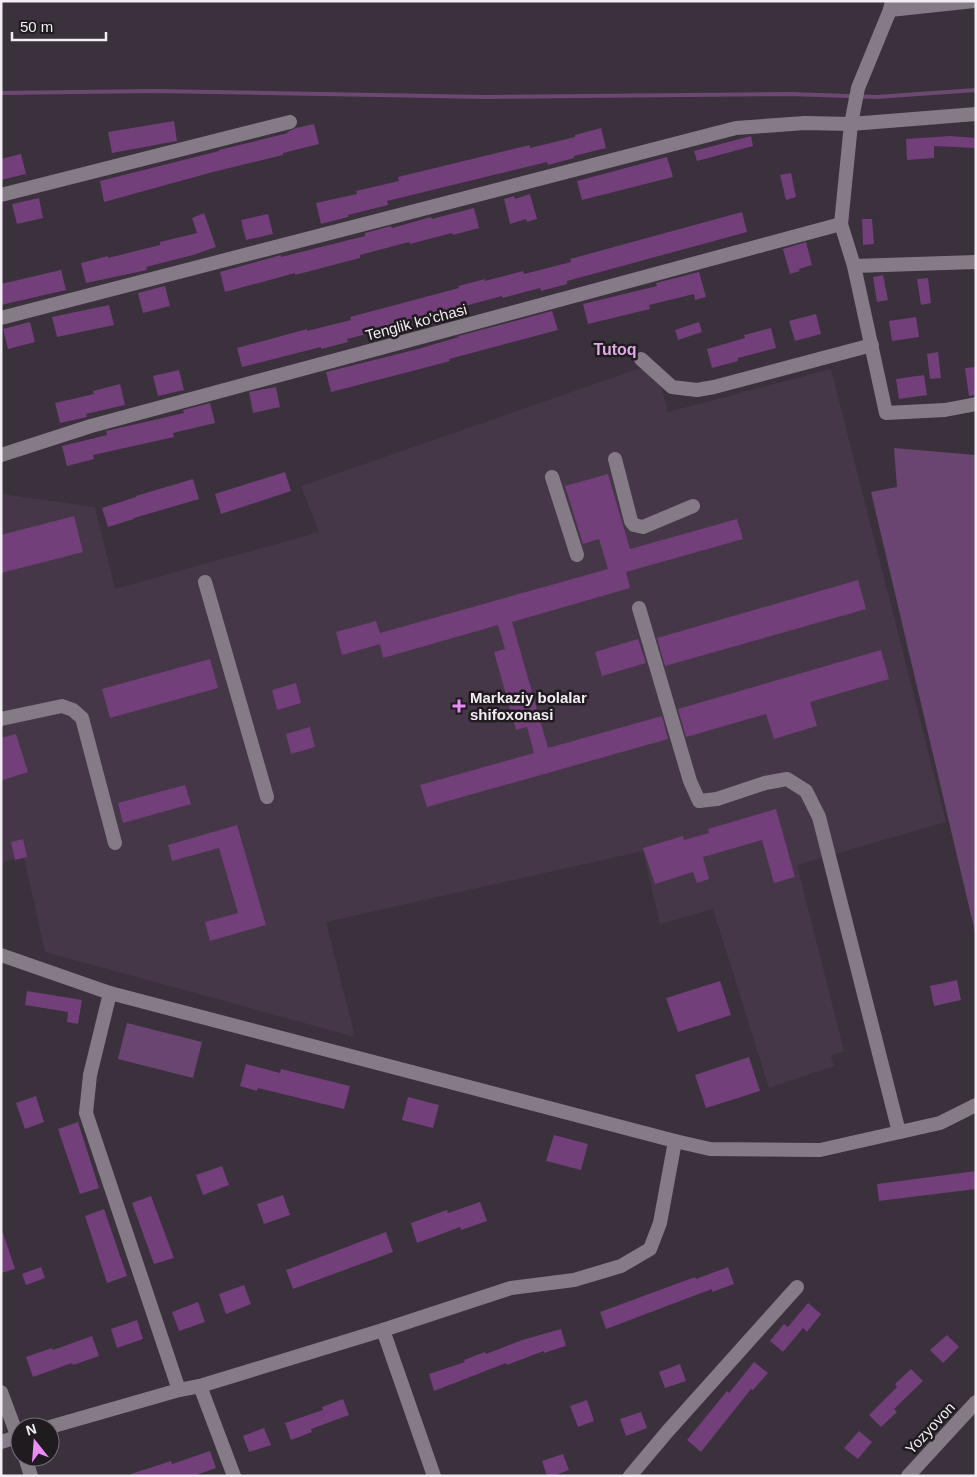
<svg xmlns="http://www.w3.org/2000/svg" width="977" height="1477" font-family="Helvetica,sans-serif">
<rect width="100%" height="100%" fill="#3a313c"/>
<!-- built -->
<polygon fill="#453747" points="655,363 668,412 831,369 946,822 797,865 844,1051 831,1056 834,1066 769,1088 713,909 660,924 643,851 326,922 355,1037 45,952 24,858 14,859 1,863 1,494 95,507 115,589 319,532 301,486"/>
<!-- green -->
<g fill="#6b4571">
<polygon points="894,448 976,455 976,936 871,492 897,487"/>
<polygon points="127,1023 202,1042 193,1078 118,1059"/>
</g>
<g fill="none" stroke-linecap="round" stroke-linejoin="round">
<!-- stream -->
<polyline stroke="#6c4872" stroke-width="4" points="1,93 154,91 485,97 791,94 876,97 976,90"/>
</g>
<!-- building -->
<g fill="#723f7a">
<polygon points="174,121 177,141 112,153 108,132"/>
<polygon points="314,124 319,144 283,153 283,155 213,172 104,202 100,181 219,151 219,150 288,133 287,132 296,128"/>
<polygon points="601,128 606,148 574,156 574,158 548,165 547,162 387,201 388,205 348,215 348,217 321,224 316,203 357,194 356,191 399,181 398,177 530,145 530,148 575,137 575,135"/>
<polygon points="751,136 753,146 697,161 694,151"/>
<polygon points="950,136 976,138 975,148 934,146 934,158 907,160 906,139"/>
<polygon points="21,154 26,174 1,180 1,159"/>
<polygon points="667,157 673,177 582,200 577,181"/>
<polygon points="791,173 796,197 786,200 780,175"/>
<polygon points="530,194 537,219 527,222 526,219 510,224 504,199 514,196 515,199"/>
<polygon points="39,198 43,218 17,224 12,204"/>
<polygon points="474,208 479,228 453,235 452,233 410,244 409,242 360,255 360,258 295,275 295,273 225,292 220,272 281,255 281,257 365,236 365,233 391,226 392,228 431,217 432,219"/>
<polygon points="742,212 747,232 567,281 567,284 541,291 540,288 502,298 502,296 457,308 458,310 347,339 348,342 321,349 321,347 242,367 237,348 307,329 307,331 351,320 350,317 459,288 458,286 485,279 485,281 523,271 524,274 571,262 570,259"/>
<polygon points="204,213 216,247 193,255 146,267 147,270 86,283 81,263 108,256 108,258 160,245 160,242 197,233 192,218"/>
<polygon points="268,214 273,234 246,240 241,220"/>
<polygon points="862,219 872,219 874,244 863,245"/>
<polygon points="806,242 812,265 799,269 800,271 790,274 783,249"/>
<polygon points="61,270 66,290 1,305 1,284"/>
<polygon points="699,272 706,297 695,300 694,294 649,305 650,309 588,324 583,304 657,286 656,283"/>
<polygon points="883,275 888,300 877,302 873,277"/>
<polygon points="928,278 931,303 921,305 917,279"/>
<polygon points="165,286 170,306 143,313 138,293"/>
<polygon points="109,305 114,325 57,337 52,317"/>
<polygon points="552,311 558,330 449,359 450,361 420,369 331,392 326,372 418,349 459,337 458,336"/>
<polygon points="816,314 821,334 795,341 789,321"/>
<polygon points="916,317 919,337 892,341 889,321"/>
<polygon points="30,322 35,342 8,349 3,329"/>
<polygon points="699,322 702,332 678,340 675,330"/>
<polygon points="771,328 776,348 738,358 738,361 712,368 707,349 745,338 744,335"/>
<polygon points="938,352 941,378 930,379 927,354"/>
<polygon points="976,367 976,395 969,396 965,368"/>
<polygon points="179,370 184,390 158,396 153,376"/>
<polygon points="924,375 927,395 899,399 896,379"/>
<polygon points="120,384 125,405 86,414 87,417 60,423 55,403 94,394 93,391"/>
<polygon points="276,387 280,407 253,413 249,392"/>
<polygon points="210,403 215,423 173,433 174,437 93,455 94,459 67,466 62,446 107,435 106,431 184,413 183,410"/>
<polygon points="285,472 291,491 221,514 215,494"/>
<polygon points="608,474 630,549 737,519 743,539 626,572 630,588 512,622 548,748 662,716 668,739 427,807 420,785 534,753 527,727 516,730 494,652 505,649 498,625 383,658 380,644 342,655 336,632 376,621 380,633 608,569 599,539 583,544 565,486"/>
<polygon points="193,479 199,499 134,518 134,519 108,527 102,508 136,497 136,496"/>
<polygon points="74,516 83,552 1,573 1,535"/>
<polygon points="858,580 866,609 665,666 657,638"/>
<polygon points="638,639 646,663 602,676 595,652"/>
<polygon points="881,650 889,679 810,702 817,726 774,739 766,714 686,737 678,709"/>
<polygon points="210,659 218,688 110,718 102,689"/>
<polygon points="296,683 301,703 277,710 272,690"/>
<polygon points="310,727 315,747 291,754 286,734"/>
<polygon points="16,734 28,772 3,780 1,774 1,738"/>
<polygon points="185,785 191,804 123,823 118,803"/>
<polygon points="776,809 795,877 774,883 762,840 703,857 709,879 697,883 693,872 655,884 643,848 683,836 684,840 709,833 708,829"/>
<polygon points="237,825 266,925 210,941 205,922 238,913 219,848 172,861 168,845"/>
<polygon points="23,839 27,857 15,860 11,842"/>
<polygon points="957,980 961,1000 934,1006 930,986"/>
<polygon points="720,981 731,1015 678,1032 666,998"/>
<polygon points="27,991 82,1000 78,1024 67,1022 68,1012 25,1005"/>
<polygon points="749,1057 760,1091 706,1108 695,1075"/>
<polygon points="246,1064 280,1073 281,1069 350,1086 344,1109 258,1088 257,1091 240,1086"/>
<polygon points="36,1096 44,1122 25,1129 16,1103"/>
<polygon points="408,1097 439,1105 433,1128 402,1120"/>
<polygon points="78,1122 99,1188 80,1194 58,1129"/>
<polygon points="554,1135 588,1144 581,1170 546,1161"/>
<polygon points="222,1166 229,1185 203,1195 196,1175"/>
<polygon points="976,1171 976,1189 879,1201 877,1184"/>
<polygon points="283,1195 290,1215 264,1224 257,1204"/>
<polygon points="151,1196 174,1258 154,1264 132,1203"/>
<polygon points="480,1202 487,1221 461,1230 460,1227 417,1243 411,1223 447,1210 448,1213"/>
<polygon points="104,1209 127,1276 107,1283 85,1216"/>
<polygon points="386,1232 393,1252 293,1289 286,1270"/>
<polygon points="1,1233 3,1233 15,1269 1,1273"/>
<polygon points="41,1267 45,1278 26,1285 22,1274"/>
<polygon points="728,1267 734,1284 712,1292 712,1289 606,1329 600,1312 695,1277 696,1279"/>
<polygon points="244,1285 251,1304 226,1314 219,1294"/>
<polygon points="198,1302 205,1322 179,1331 172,1312"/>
<polygon points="808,1303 821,1314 807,1332 803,1328 783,1352 770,1341 784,1324 788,1327"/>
<polygon points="137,1320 143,1339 117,1348 111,1329"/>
<polygon points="561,1329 566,1346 544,1353 544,1351 507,1365 506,1363 434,1391 429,1374 465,1362 464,1360 485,1352 486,1354 522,1340"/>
<polygon points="947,1335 959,1347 943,1363 930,1350"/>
<polygon points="92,1336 99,1356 73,1365 72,1363 33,1377 26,1357 52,1348 53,1350"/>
<polygon points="754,1362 768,1373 753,1390 751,1389 701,1452 687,1440 727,1391 729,1393"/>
<polygon points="680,1364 686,1381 665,1388 659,1372"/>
<polygon points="911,1369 923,1381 894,1409 897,1412 881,1427 869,1415 897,1387 895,1384"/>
<polygon points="343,1399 349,1415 311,1429 312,1432 291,1440 285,1423 323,1410 322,1407"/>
<polygon points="587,1400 594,1421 578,1427 570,1406"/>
<polygon points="641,1412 647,1428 626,1436 620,1419"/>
<polygon points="264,1428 271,1445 249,1452 243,1436"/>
<polygon points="859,1431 872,1442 858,1459 844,1448"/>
<polygon points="210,1451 216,1468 193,1476 131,1476 131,1474 171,1461 172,1464"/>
<polygon points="563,1454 569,1470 553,1476 547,1476 542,1461"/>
</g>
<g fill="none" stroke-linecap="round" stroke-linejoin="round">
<!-- minor -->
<g stroke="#857b87" stroke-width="14">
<polyline points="892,1 890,10 858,88 851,124 841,224 854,266 886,413 945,410 976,404"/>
<polyline points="890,10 974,1"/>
<polyline points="1,195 290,122"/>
<polyline points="854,266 976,262"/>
<polyline points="1,318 736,128 805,123 851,124 976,114"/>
<polyline points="641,359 672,387 697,390 714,387 872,345"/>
<polyline points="1,455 91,426 841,224"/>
<polyline points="615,459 631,521 634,525 643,527 693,506"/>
<polyline points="552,477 577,555"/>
<polyline points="205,582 267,797"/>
<polyline points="639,608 690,781 699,801 717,799 765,783 787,779 806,791 819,817 899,1132"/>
<polyline points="1,719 62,706 73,710 82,718 115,843"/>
<polyline points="1,955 110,993 675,1141 710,1149 820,1150 940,1123 976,1105"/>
<polyline points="110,993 90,1075 86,1113 179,1390"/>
<polyline points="383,1330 511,1288 574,1280 621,1266 650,1249 660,1223 675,1141"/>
<polyline points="200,1386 234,1476"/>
<polyline points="1,1392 20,1443"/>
<polyline points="50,1427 179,1390 200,1386 383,1330 434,1476"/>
<polyline points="1,1442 20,1436"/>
<polyline points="25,1457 31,1476"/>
<polyline points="630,1476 667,1432 797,1287"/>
<polyline points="908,1476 976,1402"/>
</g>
</g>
<!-- markers -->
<path fill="#ec8cfb" stroke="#1f1b1f" stroke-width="2" d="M456.5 698.5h5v5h5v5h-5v5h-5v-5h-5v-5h5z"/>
<g text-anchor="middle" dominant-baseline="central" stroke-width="5" stroke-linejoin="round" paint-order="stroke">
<!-- street labels -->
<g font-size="15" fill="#f2ecf3" stroke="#1f1b1f">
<text transform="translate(416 322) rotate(-15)">Tenglik ko'chasi</text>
<text transform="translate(930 1428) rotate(-47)">Yozyovon</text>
</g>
<!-- poi labels -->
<g font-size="15" font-weight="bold" fill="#f2ecf3" stroke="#1f1b1f" text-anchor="start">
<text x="470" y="697">Markaziy bolalar<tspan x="470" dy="17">shifoxonasi</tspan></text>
</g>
<!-- neighbourhood labels -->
<g font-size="16" font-weight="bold" fill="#deaae6" stroke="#1f1b1f">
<text x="615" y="349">Tutoq</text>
</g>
</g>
<!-- border -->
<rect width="977" height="1477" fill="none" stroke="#f2ecf3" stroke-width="5"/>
<!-- north arrow -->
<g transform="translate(35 1442) rotate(343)"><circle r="24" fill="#1f1b1f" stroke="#736f74"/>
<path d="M0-4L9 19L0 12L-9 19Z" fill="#ec8cfb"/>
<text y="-8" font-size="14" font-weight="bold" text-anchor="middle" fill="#f2ecf3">N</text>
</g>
<!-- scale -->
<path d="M12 32v8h94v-8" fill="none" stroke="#f2ecf3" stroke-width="2.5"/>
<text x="20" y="32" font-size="15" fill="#f2ecf3" stroke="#1f1b1f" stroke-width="4" paint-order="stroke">50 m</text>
</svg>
